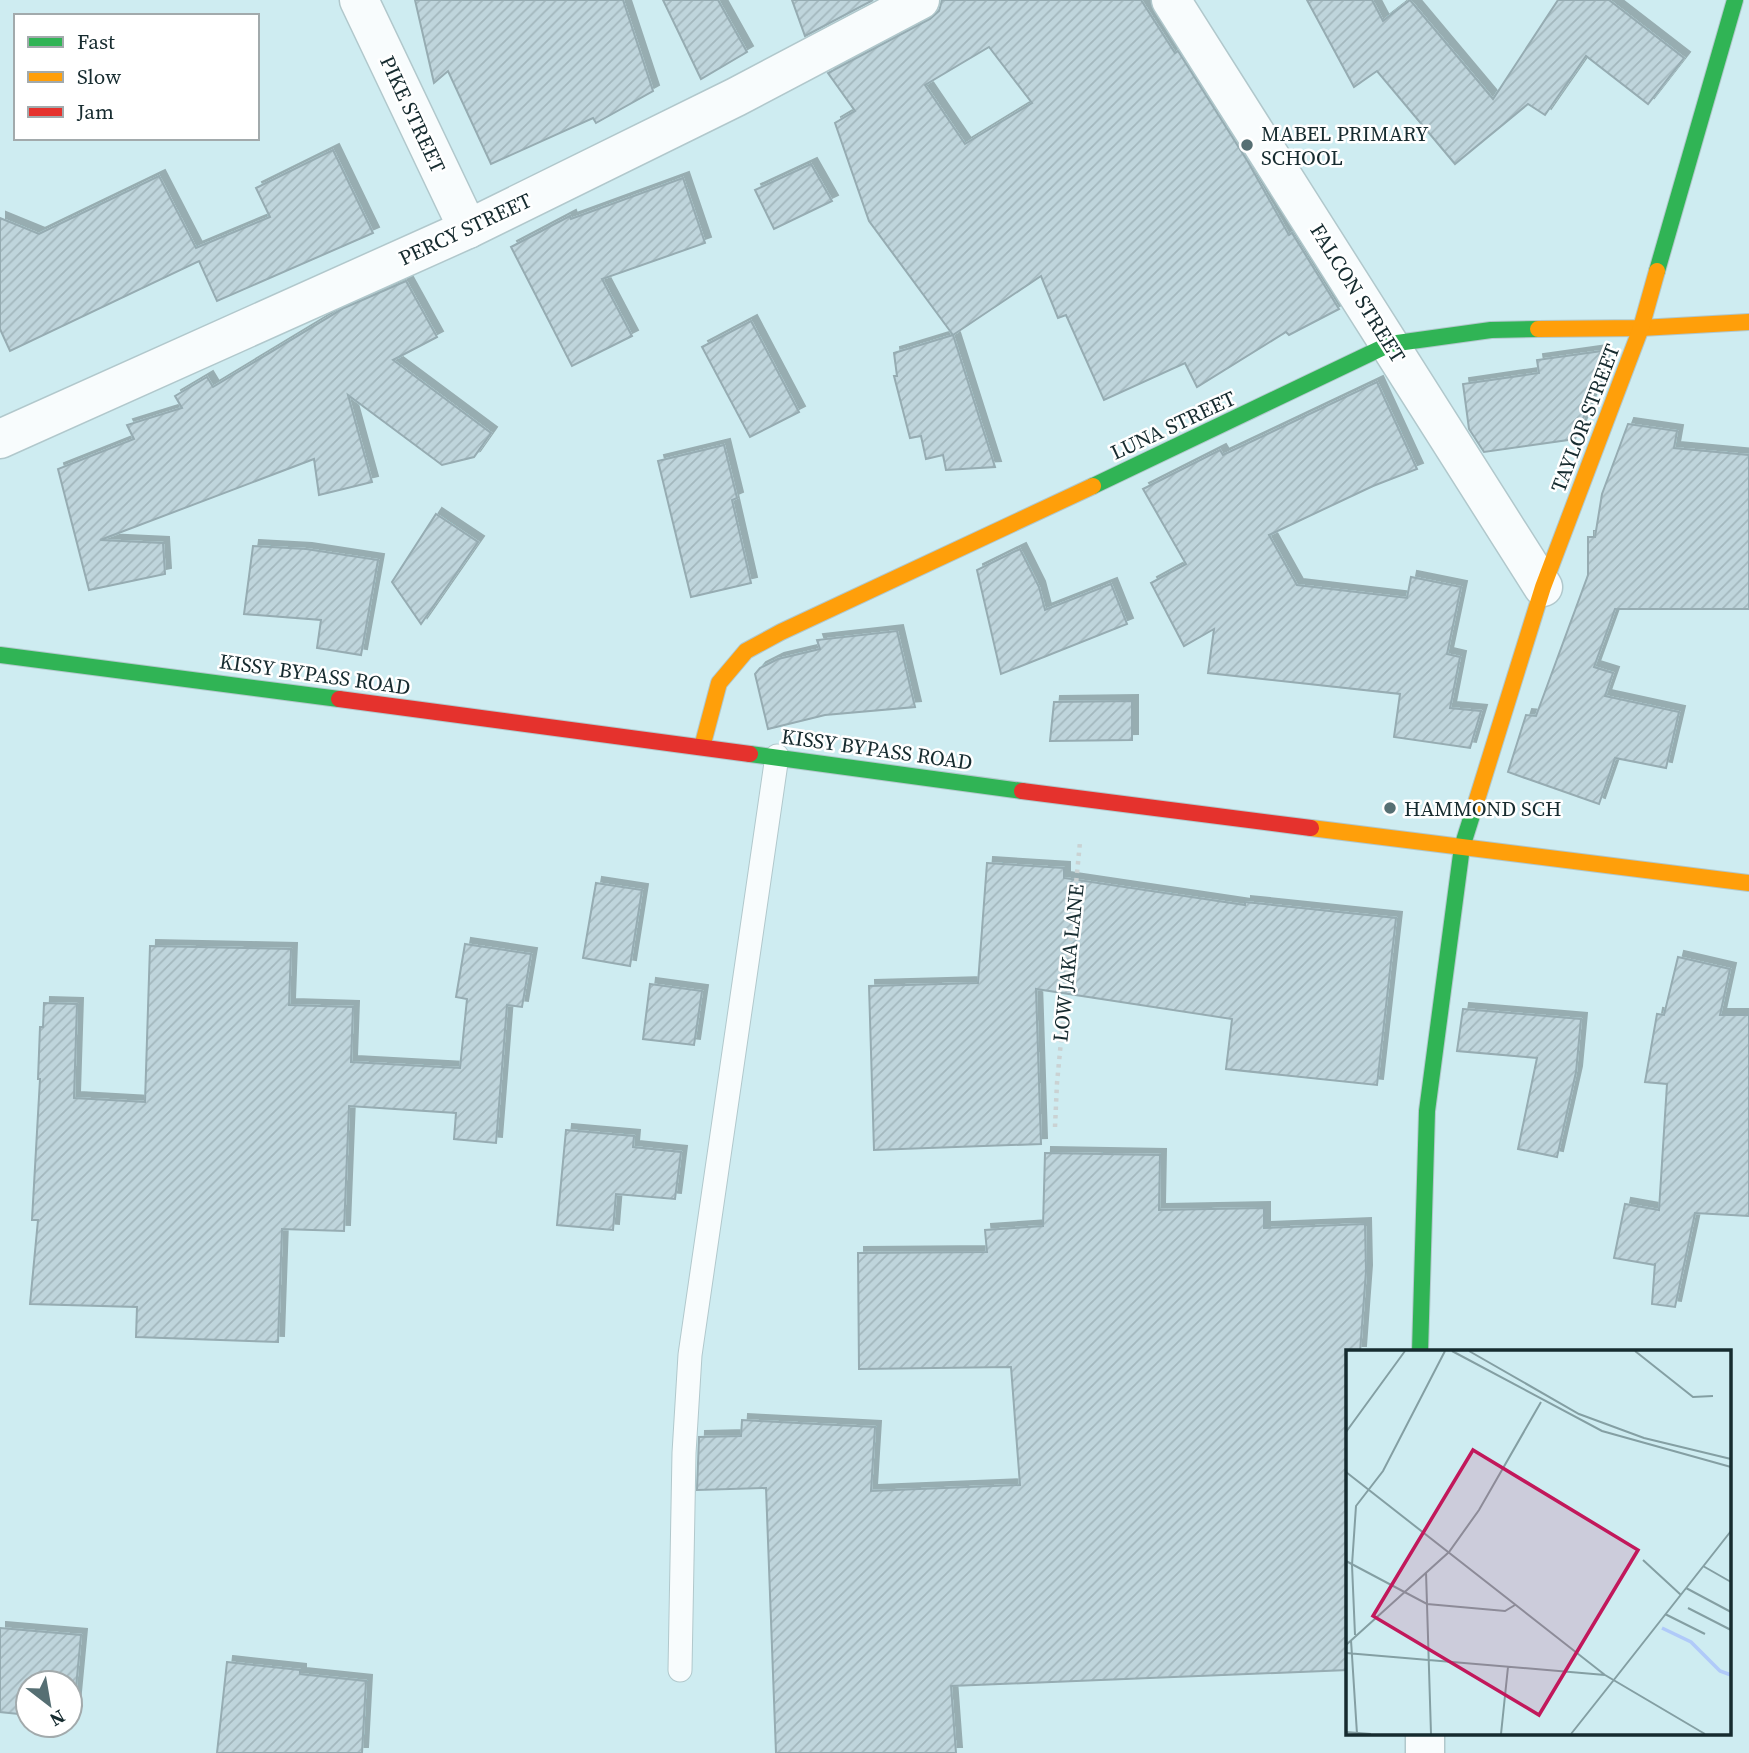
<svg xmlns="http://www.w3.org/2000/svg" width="1749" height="1753" font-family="'Source Serif 4',serif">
<defs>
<pattern id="building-hatch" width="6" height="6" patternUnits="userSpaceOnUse" patternTransform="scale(1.75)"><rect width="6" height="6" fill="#bfd5dc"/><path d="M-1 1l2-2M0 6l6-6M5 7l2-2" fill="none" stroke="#a3b7bd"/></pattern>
<filter id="shadow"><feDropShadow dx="6" dy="-6" stdDeviation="0" flood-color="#0004"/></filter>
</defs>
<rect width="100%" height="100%" fill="#ceecf1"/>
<!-- building -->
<g fill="url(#building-hatch)" stroke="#96acb2" stroke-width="2" fill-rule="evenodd" filter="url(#shadow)">
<polygon points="415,0 623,0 653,91 596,123 593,118 491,164 448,71 434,83"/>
<polygon points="663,0 718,0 747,52 701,79"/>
<polygon points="792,0 873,0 805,36"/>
<path d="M942,0H1141L1175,53L1178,51L1248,162L1289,235L1292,233L1339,309L1289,335L1286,332L1197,387L1185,363L1104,400L1066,315L1058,318L1041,276L953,335L869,221L835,123L855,111L828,73L930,19L939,11ZM989,47L1032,103L965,144L925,85Z"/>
<polygon points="1307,0 1372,0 1383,21 1410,0 1493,99 1558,0 1609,0 1684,58 1648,104 1586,56 1545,115 1528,104 1455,164 1377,71 1354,87"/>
<polygon points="333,150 373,233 217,301 199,261 10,351 0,329 0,218 39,234 159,176 196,248 270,217 256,188"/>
<polygon points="811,164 832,201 774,229 755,190"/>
<polygon points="683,178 705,243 602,279 632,336 572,366 511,247 570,216 571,219"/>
<polygon points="406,281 437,337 393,360 491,433 474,457 442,465 348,395 372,482 319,495 314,459 100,540 163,543 165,574 89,590 58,469 134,439 127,425 182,408 175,396 207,377 213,387 344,308"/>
<polygon points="751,321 799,412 750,437 702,347"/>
<polygon points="953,335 995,467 946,470 943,455 926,459 921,436 910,438 894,376 897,376 894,353"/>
<polygon points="1602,351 1604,365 1575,439 1484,452 1469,429 1463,384 1539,373 1537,360"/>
<polygon points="1377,382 1417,469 1373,486 1269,535 1297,585 1407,598 1411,577 1461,587 1447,654 1460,657 1450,708 1481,711 1470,748 1394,737 1400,694 1208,673 1214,629 1184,646 1151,583 1186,564 1143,489 1220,450 1223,455"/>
<polygon points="1628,424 1677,431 1674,448 1749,455 1749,609 1615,609 1594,667 1613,673 1605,696 1679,712 1666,768 1615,758 1599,804 1508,772 1526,715 1536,716 1588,575 1588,537 1595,537 1602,494"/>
<polygon points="724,445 737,498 732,500 751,583 691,597 658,461"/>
<polygon points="436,514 478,542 421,624 392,582"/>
<polygon points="253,546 306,549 378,560 361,655 317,648 321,620 244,614"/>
<polygon points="1020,549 1039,587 1045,610 1111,584 1127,624 1001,674 977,570"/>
<polygon points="897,631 915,707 825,715 768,729 755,674 760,668 778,659 820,649 817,640"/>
<polygon points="1132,701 1132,740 1050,741 1054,702"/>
<polygon points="987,863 1064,868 1064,878 1245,905 1245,902 1396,918 1377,1085 1226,1069 1232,1019 1036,989 1041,1144 874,1150 869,986 978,983"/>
<polygon points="596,883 642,890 630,966 583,958"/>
<polygon points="465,944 531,954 522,1007 507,1005 496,1143 454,1139 456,1113 349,1106 344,1231 282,1229 278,1342 136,1337 137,1307 30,1304 38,1220 32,1220 40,1079 38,1079 40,1027 43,1027 44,1003 77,1004 74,1098 145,1102 150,946 291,949 289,1005 353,1007 351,1062 460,1068 467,999 456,997"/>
<polygon points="1678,957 1730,969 1720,1015 1749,1015 1749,1216 1695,1213 1675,1307 1652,1304 1655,1263 1655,1265 1614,1258 1625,1204 1659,1210 1667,1084 1645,1082 1657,1014 1664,1015"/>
<polygon points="650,984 702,991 694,1045 643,1039"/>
<polygon points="1463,1009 1581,1019 1576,1072 1557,1157 1518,1149 1537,1058 1457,1051"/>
<polygon points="566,1130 634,1136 633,1147 681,1152 675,1199 616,1194 613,1230 557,1225"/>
<polygon points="1045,1153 1160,1155 1159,1210 1264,1208 1264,1228 1365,1224 1366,1271 1360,1352 1348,1352 1348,1670 951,1686 956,1753 776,1753 766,1488 697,1490 699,1437 741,1436 742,1420 875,1427 871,1491 1020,1485 1011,1367 859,1369 858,1253 987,1252 985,1230 1043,1226"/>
<polygon points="0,1628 81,1635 73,1719 70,1718 70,1683 28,1683 28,1715 0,1712"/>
<polygon points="227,1662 300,1670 300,1674 366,1681 362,1753 217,1753"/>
</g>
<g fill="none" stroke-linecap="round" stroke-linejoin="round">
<!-- lane casing -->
<g stroke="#b1c8cc" stroke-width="25">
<polyline id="lane" points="680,1670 684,1453 690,1355 777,756"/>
</g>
<!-- street casing -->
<g stroke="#b1c8cc" stroke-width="41">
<g id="street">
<polyline points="359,0 468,229"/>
<polyline points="1171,0 1543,587"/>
<polyline points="0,439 468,229 736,97 920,0"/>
<polyline points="1425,1734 1425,1753"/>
</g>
</g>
<!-- fast casing -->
<g stroke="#b1c8cc" stroke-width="18">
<g id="fast">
<polyline points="1657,271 1735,0"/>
<polyline points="1093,486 1390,344 1491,330 1538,329"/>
<polyline points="0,655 339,699"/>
<polyline points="750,754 1022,791"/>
<polyline points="1420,1352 1427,1111 1462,847 1474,809"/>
</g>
</g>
<!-- slow casing -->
<g stroke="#b1c8cc" stroke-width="18">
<g id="slow">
<polyline points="1538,329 1641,328 1749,322"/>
<polyline points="702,747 719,683 746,651 781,632 1093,486"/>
<polyline points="1474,809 1543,587 1641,328 1657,271"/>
<polyline points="1311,828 1749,883"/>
</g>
</g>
<!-- jam casing -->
<g stroke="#b1c8cc" stroke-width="18">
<g id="jam">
<polyline points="339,699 750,754"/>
<polyline points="1022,791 1311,828"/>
</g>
</g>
<!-- path -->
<polyline stroke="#cad2d3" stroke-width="4.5" stroke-dasharray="3.5 5" stroke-linecap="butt" points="1055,1127 1057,1083 1080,842"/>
<!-- lane -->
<use href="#lane" stroke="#f8fcfd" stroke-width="23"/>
<!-- street -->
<use href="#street" stroke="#f8fcfd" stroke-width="38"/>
<!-- fast -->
<use href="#fast" stroke="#30b455" stroke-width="16"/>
<!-- slow -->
<use href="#slow" stroke="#ff9f0a" stroke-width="16"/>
<!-- jam -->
<use href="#jam" stroke="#e5322d" stroke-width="16"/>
</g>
<!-- markers -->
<g fill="#566f73" stroke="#fff" stroke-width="2.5">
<circle cx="1247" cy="145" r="7"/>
<circle cx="1390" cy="808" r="7"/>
</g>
<g text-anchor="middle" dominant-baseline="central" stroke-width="5" stroke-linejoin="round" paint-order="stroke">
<!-- street labels -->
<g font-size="21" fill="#162b2f" stroke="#fff">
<text transform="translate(413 114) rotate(65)">PIKE STREET</text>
<text transform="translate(465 229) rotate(-25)">PERCY STREET</text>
<text transform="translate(1358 293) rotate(58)">FALCON STREET</text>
<text transform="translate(1585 418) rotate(-69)">TAYLOR STREET</text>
<text transform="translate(1173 425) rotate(-25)">LUNA STREET</text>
<text transform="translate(315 674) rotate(8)">KISSY BYPASS ROAD</text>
<text transform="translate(877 749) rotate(8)">KISSY BYPASS ROAD</text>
<text transform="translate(1068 963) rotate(-84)">LOW JAKA LANE</text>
</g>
<!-- poi labels -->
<g font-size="21" fill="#162b2f" stroke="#fff" text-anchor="start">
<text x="1261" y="133">MABEL PRIMARY<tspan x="1261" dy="24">SCHOOL</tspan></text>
<text x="1404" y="808">HAMMOND SCH</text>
</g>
</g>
<!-- overview -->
<g transform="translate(1346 1350)">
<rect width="385" height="385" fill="#ceecf1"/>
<path fill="none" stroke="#b0caf9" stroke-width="3.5" d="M316,278L345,292L374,321L385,325"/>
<path fill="none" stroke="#849fa3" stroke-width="2" d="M106,1L256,81L385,117M123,1L233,64L298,88L385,109M289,1L347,47L367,46M0,82L59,1M0,122L259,325L359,384M297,210L335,245M0,211L81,254L159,261L169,255M357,216L385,232M80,222L85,384M340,238L385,262M342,258L385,280M319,264L359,284M9,285L6,215L10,156L37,121L99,1M5,290L11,384M0,295L103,202L133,160L195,52M0,303L259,325M267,331L385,181M0,382L25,384M155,384L162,317M225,384L267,331"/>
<path fill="#c2185b" fill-opacity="0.15" stroke="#c2185b" stroke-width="3.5" d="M127,100L292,200L193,365L27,266Z"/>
<rect width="385" height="385" fill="none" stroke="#162b2f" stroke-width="3.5"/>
</g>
<!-- legend -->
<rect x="14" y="14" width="245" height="126" fill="#ffffff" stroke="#a2aaac" stroke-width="2"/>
<rect x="28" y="37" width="35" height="10" fill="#30b455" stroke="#a2aaac" stroke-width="2"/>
<text x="77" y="49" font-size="21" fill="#162b2f">Fast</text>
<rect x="28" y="72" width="35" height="10" fill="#ff9f0a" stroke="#a2aaac" stroke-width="2"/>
<text x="77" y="84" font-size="21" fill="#162b2f">Slow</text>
<rect x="28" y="107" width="35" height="10" fill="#e5322d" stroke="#a2aaac" stroke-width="2"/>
<text x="77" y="119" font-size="21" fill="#162b2f">Jam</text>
<!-- north arrow -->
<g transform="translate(49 1704) rotate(149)"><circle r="33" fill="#ffffff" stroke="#a2aaac" stroke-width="2"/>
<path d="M0-5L12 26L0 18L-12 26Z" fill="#566f73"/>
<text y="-10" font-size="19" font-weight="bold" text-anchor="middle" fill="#162b2f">N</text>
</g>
</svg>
